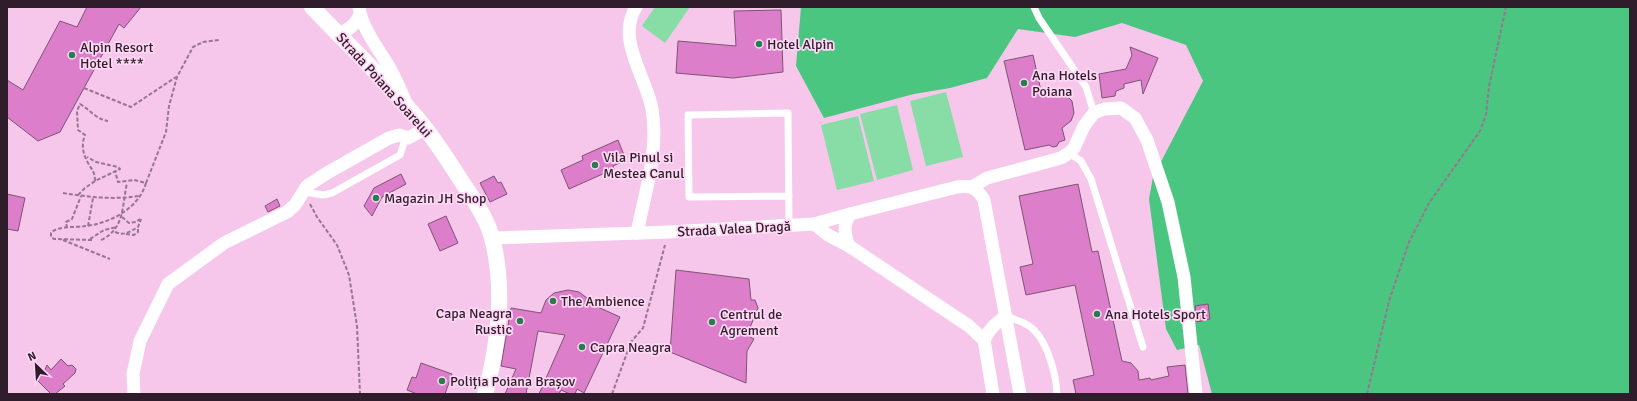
<svg xmlns="http://www.w3.org/2000/svg" width="1637" height="401" font-family="Signika,sans-serif">
<rect width="100%" height="100%" fill="#f6c7eb"/>
<!-- green -->
<g fill="#88dca6">
<polygon points="655,7 690,7 665,43 642,26"/>
<polygon points="946,92 963,157 926,166 910,101"/>
<polygon points="897,105 913,170 877,180 860,114"/>
<polygon points="858,116 874,181 837,190 821,125"/>
</g>
<!-- forest -->
<polygon fill="#4ac680" points="801,7 1630,7 1630,394 1212,394 1199,345 1177,350 1166,329 1149,199 1153,177 1203,81 1186,45 1122,23 1075,37 1018,29 987,78 950,88 914,94 824,118 796,66"/>
<!-- building -->
<g fill="#dd7eca" stroke="#7d5474">
<polygon points="87,7 141,7 124,28 119,24 60,132 38,141 7,117 7,80 23,90 60,21 77,27"/>
<polygon points="781,10 783,72 733,78 676,73 678,41 736,46 734,11"/>
<polygon points="1130,47 1158,58 1143,94 1141,80 1124,84 1124,88 1116,91 1115,96 1102,98 1099,74 1126,69 1132,55"/>
<polygon points="1033,55 1041,91 1061,91 1065,94 1072,101 1074,113 1071,121 1062,128 1065,140 1059,142 1057,146 1053,147 1049,145 1025,150 1004,61"/>
<polygon points="618,140 626,160 613,166 614,169 569,189 561,170 583,160 582,156"/>
<polygon points="401,174 406,184 382,197 372,216 364,206 374,188"/>
<polygon points="494,176 498,183 501,182 507,194 490,202 480,183"/>
<polygon points="1078,184 1092,252 1098,251 1122,361 1131,363 1138,371 1139,380 1150,378 1151,380 1169,376 1167,367 1185,365 1188,394 1076,394 1073,380 1094,375 1075,285 1026,295 1020,267 1033,264 1019,196"/>
<polygon points="7,194 25,198 18,231 7,229"/>
<polygon points="277,199 280,206 268,212 265,206"/>
<polygon points="446,216 458,243 440,251 428,224"/>
<polygon points="676,270 749,279 751,300 755,300 758,308 747,335 754,339 747,351 746,383 670,352"/>
<polygon points="568,290 579,292 587,298 589,303 620,317 584,393 577,389 575,394 570,394 561,390 559,394 539,394 565,335 538,331 526,394 505,394 516,369 501,366 511,308 541,313 546,300 554,293"/>
<polygon points="1208,304 1210,319 1197,322 1195,306"/>
<polygon points="61,359 68,366 72,365 76,369 75,373 63,384 65,386 55,394 51,394 37,380 44,372 47,365 51,370"/>
<polygon points="421,363 452,374 445,394 417,394 407,390 412,377 416,378"/>
</g>
<g fill="none" stroke-linecap="round" stroke-linejoin="round">
<!-- path -->
<g stroke="#987690" stroke-width="2" stroke-dasharray="4 2" stroke-linecap="butt">
<polyline points="84,88 131,107 176,77"/>
<path d="M95,181C95,172 92,170 88,163C83,154 81,145 85,135L78,130L77,111L80,104C90,110 96,119 108,121"/>
<polyline points="146,183 166,132 169,106 177,77 193,47 203,42 219,40"/>
<path d="M63,193C88,197 113,200 139,196"/>
<polyline points="78,195 85,188 95,181 120,169 118,167 96,162 87,157"/>
<polyline points="310,204 317,217 337,245 349,275 357,326 360,394"/>
<polyline points="122,217 129,223 136,222 140,219"/>
<polyline points="88,226 93,198"/>
<polyline points="67,228 66,222 72,219 81,196"/>
<path d="M115,232C124,236 130,232 138,227L141,219"/>
<polyline points="126,234 134,235 138,232 138,228"/>
<polyline points="90,239 104,230 117,227"/>
<polyline points="63,240 110,259"/>
<path d="M92,240L54,239L51,237V233C58,225 76,228 86,226C111,223 139,208 146,183L134,180L118,182L115,171"/>
<path d="M101,240C125,229 122,205 127,183"/>
<polyline points="612,394 631,342 643,328 665,245"/>
<polyline points="1367,394 1389,301 1409,242 1429,203 1480,131 1486,115 1489,86 1506,7"/>
</g>
<!-- service -->
<g stroke="#fff" stroke-width="7">
<polyline points="1034,7 1039,18 1086,87 1094,113"/>
<polyline points="1069,153 1081,161 1091,179 1143,347"/>
<polyline points="305,192 323,195 332,193 400,155 405,140"/>
<polyline points="789,196 689,197 688,115 788,113 789,226"/>
<path d="M1006,316C1015,320 1026,322 1034,330C1048,344 1056,374 1057,394"/>
</g>
<!-- minor -->
<g stroke="#fff" stroke-width="13">
<path d="M359,7C362,28 377,47 388,65C394,75 399,87 404,98"/>
<path d="M636,7C616,40 646,76 652,109C659,152 645,192 637,233"/>
<path d="M338,34C349,30 355,25 360,15"/>
<polyline points="972,187 987,178 1061,158 1069,153 1074,148 1084,126 1094,113 1104,109 1121,108 1135,118 1147,140 1168,202 1184,277 1196,394"/>
<polyline points="814,224 828,235 849,246 969,326 984,340"/>
<path d="M492,238L669,232L814,224L850,214L957,187C971,185 977,188 984,200L1020,394"/>
<path d="M849,246C844,233 843,226 850,214"/>
<polyline points="984,340 993,394"/>
<path d="M984,340C989,329 996,323 1006,316"/>
<polyline points="134,394 133,374 140,341 168,284 224,243 287,212 295,205 307,186 327,173 389,138 399,135 408,138 425,129"/>
</g>
<!-- tertiary -->
<path stroke="#fff" stroke-width="16" d="M312,7C344,41 380,74 410,110C430,132 446,157 462,182C473,199 487,218 492,238C505,287 499,345 485,394"/>
</g>
<!-- markers -->
<g fill="#297c4e" stroke="#fed8f4" stroke-width="1.5">
<circle cx="759" cy="44" r="4"/>
<circle cx="72" cy="55" r="4"/>
<circle cx="1024" cy="83" r="4"/>
<circle cx="595" cy="165" r="4"/>
<circle cx="376" cy="198" r="4"/>
<circle cx="553" cy="301" r="4"/>
<circle cx="1097" cy="314" r="4"/>
<circle cx="520" cy="321" r="4"/>
<circle cx="712" cy="322" r="4"/>
<circle cx="582" cy="347" r="4"/>
<circle cx="442" cy="381" r="4"/>
</g>
<g text-anchor="middle" dominant-baseline="central" stroke-width="3.5" stroke-linejoin="round" paint-order="stroke">
<!-- poi labels -->
<g font-size="14" fill="#2f1d2b" stroke="#fed8f4" text-anchor="start">
<text x="767" y="44">Hotel Alpin</text>
<text x="80" y="47">Alpin Resort<tspan x="80" dy="16">Hotel ****</tspan></text>
<text x="1032" y="75">Ana Hotels<tspan x="1032" dy="16">Poiana</tspan></text>
<text x="603" y="157">Vila Pinul si<tspan x="603" dy="16">Mestea Canul</tspan></text>
<text x="384" y="198">Magazin JH Shop</text>
<text x="561" y="301">The Ambience</text>
<text x="512" y="313" text-anchor="end">Capa Neagra<tspan x="512" dy="16">Rustic</tspan></text>
<text x="720" y="314">Centrul de<tspan x="720" dy="16">Agrement</tspan></text>
<text x="1105" y="314">Ana Hotels Sport</text>
<text x="590" y="347">Capra Neagra</text>
<text x="450" y="381">Poliția Poiana Brașov</text>
</g>
<!-- street labels -->
<g font-size="14" fill="#2f1d2b" stroke="#fed8f4">
<text transform="translate(384 85) rotate(48)">Strada Poiana Soarelui</text>
<text transform="translate(734 229) rotate(-3)">Strada Valea Dragă</text>
</g>
</g>
<!-- border -->
<rect width="1637" height="401" fill="none" stroke="#2f1d2b" stroke-width="16"/>
<!-- north arrow -->
<g transform="translate(36 365) rotate(335)" stroke="#fed8f4" stroke-width="3" paint-order="stroke">
<path d="M0-3L7 15L0 10L-7 15Z" fill="#2f1d2b"/>
<text y="-6" font-size="11" font-weight="bold" text-anchor="middle" fill="#2f1d2b">N</text>
</g>
</svg>
